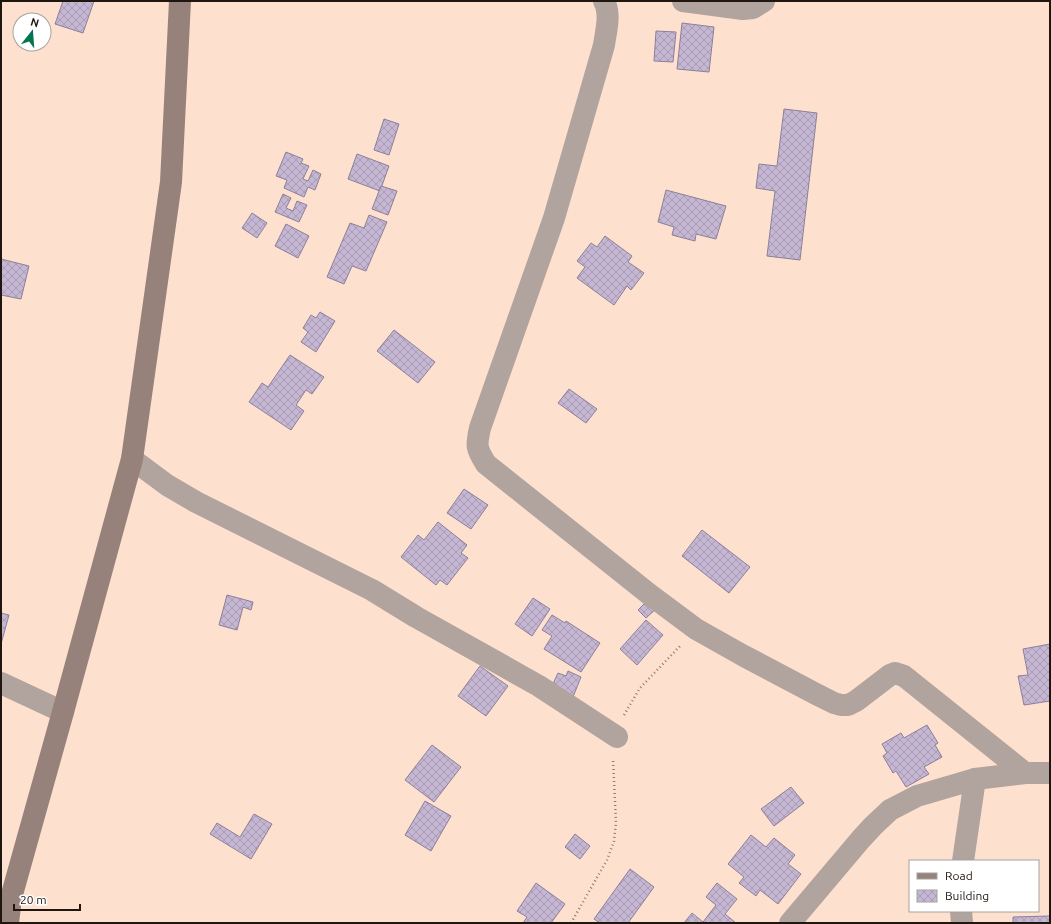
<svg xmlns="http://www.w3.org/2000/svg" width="1051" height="924" font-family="Ubuntu,sans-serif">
<defs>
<pattern id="building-cross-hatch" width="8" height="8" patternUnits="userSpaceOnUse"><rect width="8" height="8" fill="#c5b7d3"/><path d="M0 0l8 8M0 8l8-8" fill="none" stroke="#a99db4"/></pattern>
</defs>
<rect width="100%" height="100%" fill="#fee0ce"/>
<!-- building -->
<g fill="url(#building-cross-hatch)" stroke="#8c7f99">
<polygon points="63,1 94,1 83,33 55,24"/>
<polygon points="682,23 714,27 709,72 677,69"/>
<polygon points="656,31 676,32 673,62 654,61"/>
<polygon points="784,109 817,113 800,260 767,256 775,191 756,188 759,164 777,166"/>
<polygon points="384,119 399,124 389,155 374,150"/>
<polygon points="286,152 303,159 301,163 309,166 303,179 308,181 313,170 321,174 315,190 308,187 304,197 284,188 287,180 276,176"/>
<polygon points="357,154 389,166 380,191 348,179"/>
<polygon points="381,186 397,191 388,215 372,209"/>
<polygon points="666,190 726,206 716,239 696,234 695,241 672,235 674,227 658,222"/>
<polygon points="283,194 291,198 286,208 293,211 297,201 307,205 299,222 275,212"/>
<polygon points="252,213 267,223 257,238 242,228"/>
<polygon points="369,215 387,222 366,271 352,266 344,284 327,277 350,223 364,228"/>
<polygon points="286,224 309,236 298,258 275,246"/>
<polygon points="605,236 632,256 628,262 644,273 631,290 627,286 614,305 577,278 585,267 577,261 591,243 597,247"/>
<polygon points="1,259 29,266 21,299 1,295"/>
<polygon points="320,312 335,321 316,352 301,342 308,332 303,328 311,315 316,318"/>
<polygon points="394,330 435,362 418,383 377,351"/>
<polygon points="290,355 324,377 312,394 306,390 296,405 304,411 291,430 249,402 262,383 268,387"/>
<polygon points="569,389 597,409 586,423 558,403"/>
<polygon points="464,489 488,505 471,529 447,513"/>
<polygon points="438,522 467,545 461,553 468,558 447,585 440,580 436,585 401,557 418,535 424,540"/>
<polygon points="702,530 750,567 729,593 682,556"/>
<polygon points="227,595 253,602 251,610 243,607 237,630 219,625"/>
<polygon points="533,598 550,609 532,636 515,624"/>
<polygon points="649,599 657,608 646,618 638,610"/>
<polygon points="1,613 9,615 1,644"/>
<polygon points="552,615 565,623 566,621 600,643 581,672 544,649 552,636 542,630"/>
<polygon points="646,620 663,635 637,665 620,649"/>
<polygon points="1050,644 1050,701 1024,705 1018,676 1028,675 1023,649"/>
<polygon points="480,666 508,686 486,716 458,696"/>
<polygon points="568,671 581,677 573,697 551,688 558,673 566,676"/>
<polygon points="927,725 938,743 935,745 942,757 924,767 929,774 906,787 896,771 893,773 883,756 887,753 882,744 901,733 904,738"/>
<polygon points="432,745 461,767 434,802 405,780"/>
<polygon points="791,787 804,803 774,826 761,809"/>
<polygon points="425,801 451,816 431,851 405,835"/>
<polygon points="254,814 272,824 251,859 210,834 217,823 240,837"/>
<polygon points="575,834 590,846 580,859 565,847"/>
<polygon points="751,835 766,847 774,838 795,855 788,864 801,874 778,904 760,890 756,896 739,883 744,877 728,864"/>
<polygon points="630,869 654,887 628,923 600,923 594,919"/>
<polygon points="536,883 565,904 551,923 523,923 527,917 517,911"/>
<polygon points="717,883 737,899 725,914 736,923 684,923 692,913 703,922 716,905 706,897"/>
<polygon points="1050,916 1050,923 1013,923 1013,917"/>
</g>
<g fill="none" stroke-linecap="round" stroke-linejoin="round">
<!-- path -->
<g stroke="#907c70" stroke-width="2.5" stroke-dasharray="1 3" stroke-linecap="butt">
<polyline points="624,715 640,688 681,645"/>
<polyline points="571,923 607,860 614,841 616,823 613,758"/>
</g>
<!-- street -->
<g stroke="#b1a39d" stroke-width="22">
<path d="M604,1C611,14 606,31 604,45L554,218L480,428C476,446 476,448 486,464L649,594L696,629L744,656L816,694L834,703L841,705H848L856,701L890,675L895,673L904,676L1025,773"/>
<polyline points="683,1 743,9 753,8 764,1"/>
<polyline points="132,459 167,485 196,502 372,590 416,617 539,686 617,737"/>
<polyline points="1,683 63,712"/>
<polyline points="963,861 975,779"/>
<polyline points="961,911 962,923"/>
<polyline points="790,923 861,839 873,826 890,810 917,796 975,779 1025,773 1050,773"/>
</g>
<!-- secondary -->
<polyline stroke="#96827a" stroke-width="22" points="8,923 11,898 63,712 132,459 171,182 180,1"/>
</g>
<!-- border -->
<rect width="1051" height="924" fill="none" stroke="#201610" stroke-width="4"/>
<!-- legend -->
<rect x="909" y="860" width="130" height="52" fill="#ffffff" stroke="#a6a29f"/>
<rect x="917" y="873" width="20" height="6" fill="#96827a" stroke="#a6a29f"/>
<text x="945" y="880" font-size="12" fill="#201610">Road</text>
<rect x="917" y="890" width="20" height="12" fill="url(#building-cross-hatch)" stroke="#a6a29f"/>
<text x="945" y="900" font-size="12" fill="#201610">Building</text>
<!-- north arrow -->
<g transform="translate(32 32) rotate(17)"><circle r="19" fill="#ffffff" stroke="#a6a29f"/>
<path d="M0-3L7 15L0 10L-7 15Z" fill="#037650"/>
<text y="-6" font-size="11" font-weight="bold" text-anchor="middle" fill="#201610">N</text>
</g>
<!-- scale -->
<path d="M14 904v6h66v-6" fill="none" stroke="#201610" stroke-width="2"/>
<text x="20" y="904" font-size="12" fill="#201610" stroke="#ffffff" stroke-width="3" paint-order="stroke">20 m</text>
</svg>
